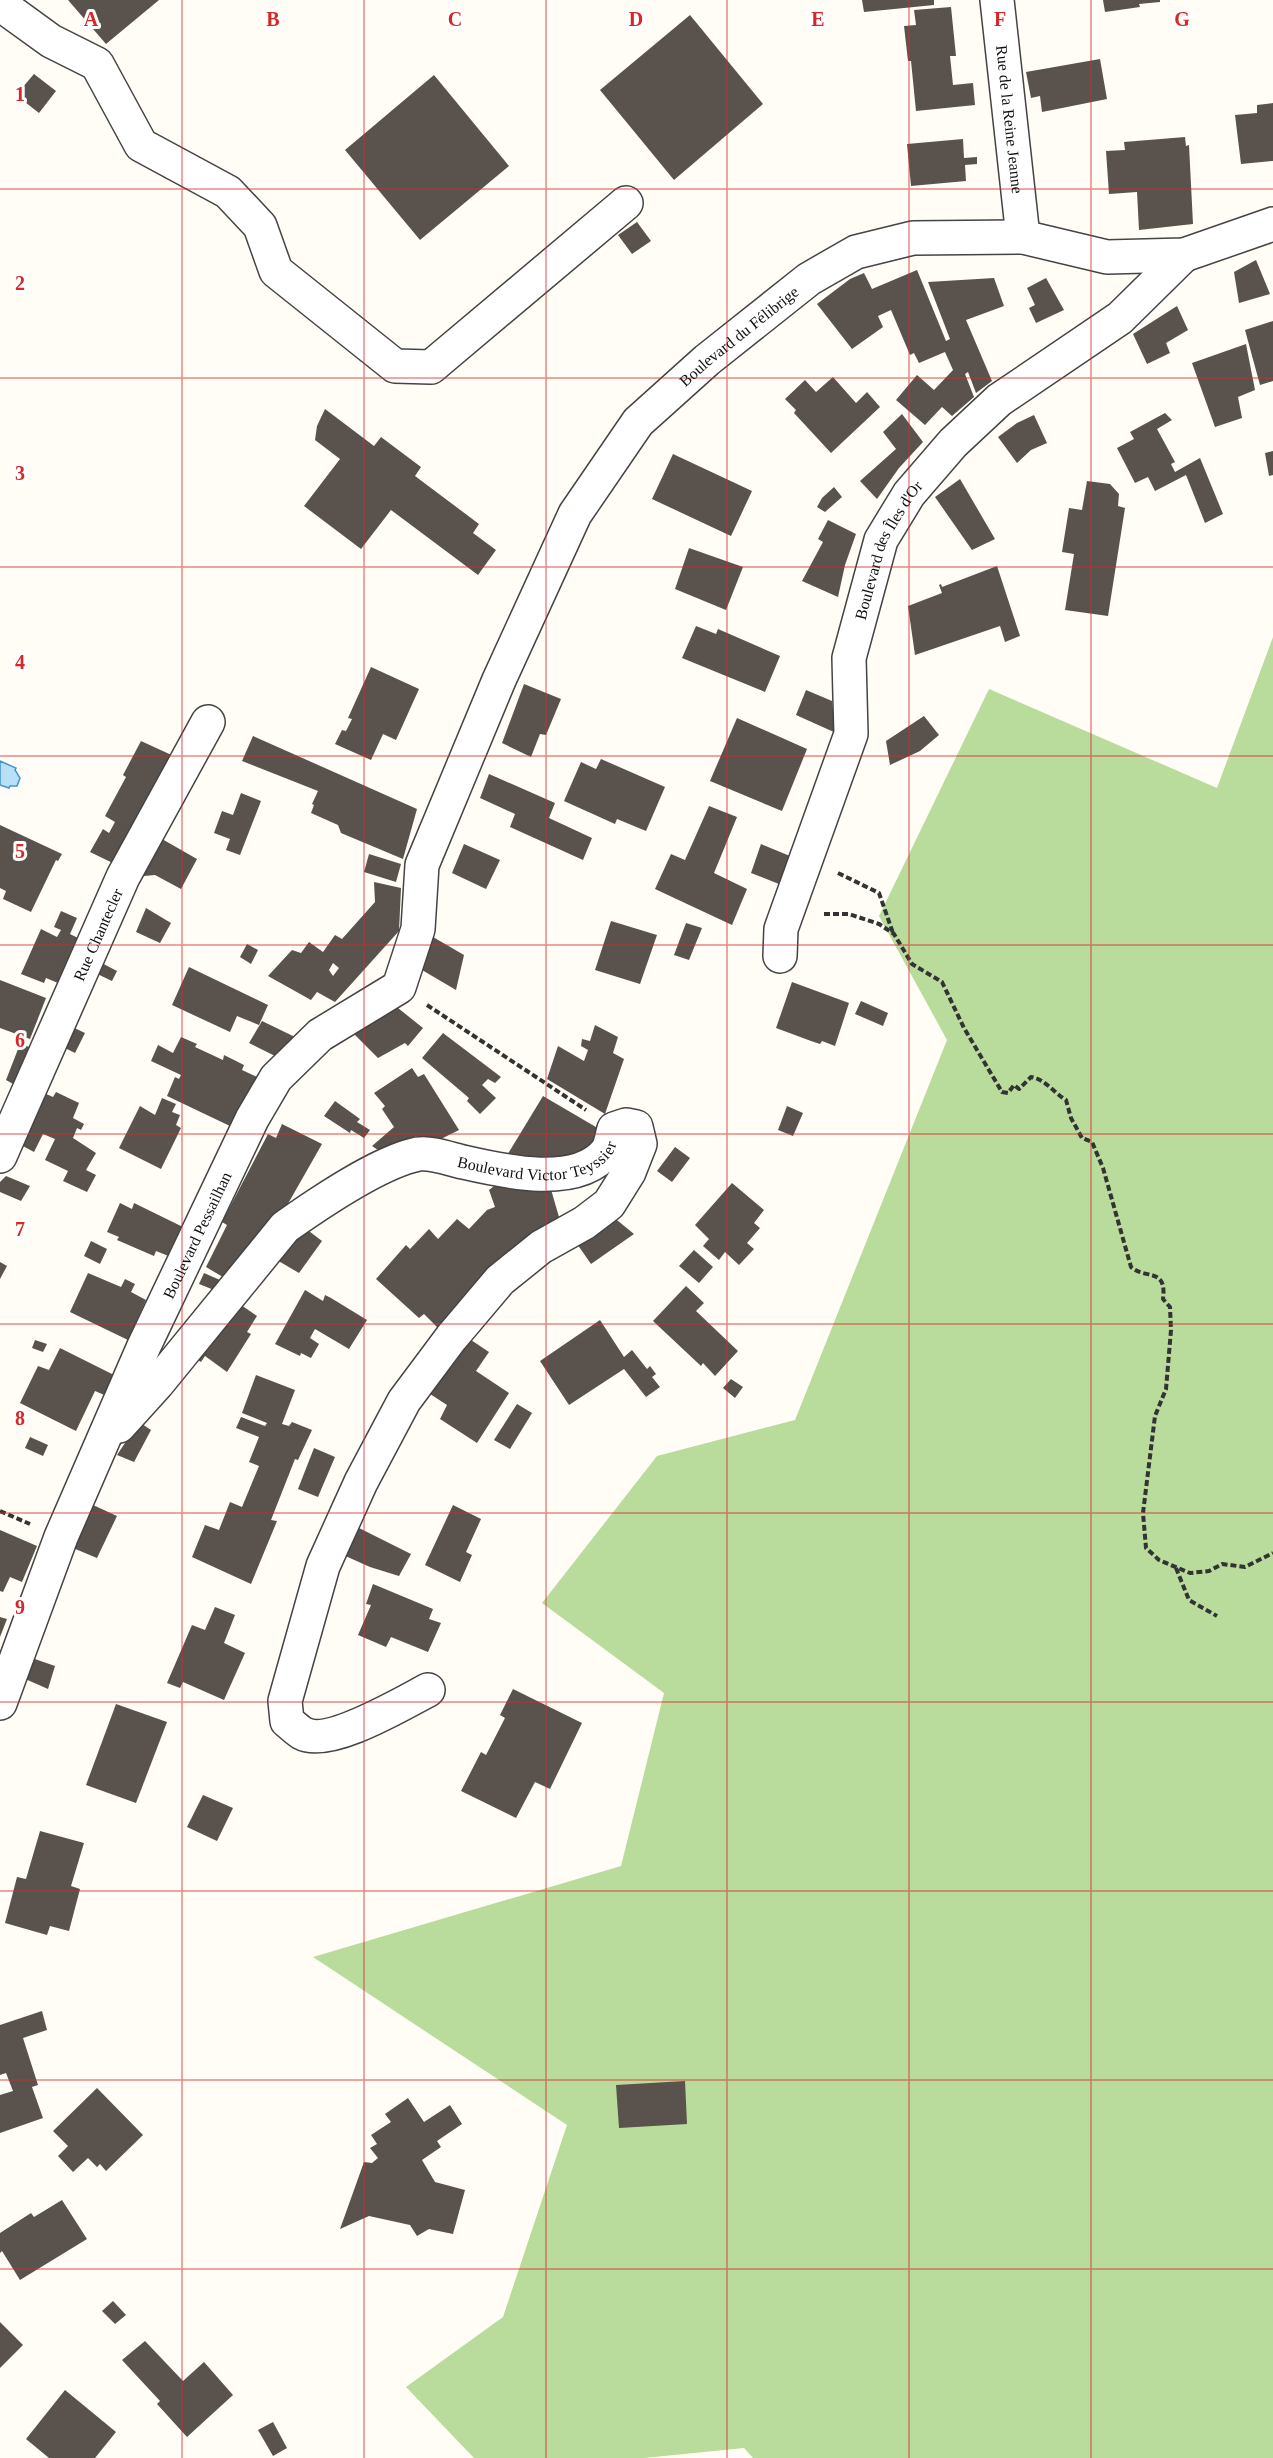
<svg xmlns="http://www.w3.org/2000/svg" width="1273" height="2458" font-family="'Times New Roman',serif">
<rect width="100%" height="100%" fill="#fffdf5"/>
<!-- forest -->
<polygon fill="#b9dc9c" points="1273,637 1273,2458 753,2458 744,2448 644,2458 474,2458 406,2387 503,2317 567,2125 313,1957 621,1866 664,1693 542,1603 657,1456 795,1420 947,1040 879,916 989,689 1217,788"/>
<!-- water -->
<polygon fill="#b9e0f7" stroke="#3f96cf" stroke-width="1.5" points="0,761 16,768 15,770 20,778 17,786 10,786 9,788 0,785"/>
<!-- building -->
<g fill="#5a524d" fill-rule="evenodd">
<polygon points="68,0 159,0 106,44"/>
<polygon points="862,0 934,0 934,5 864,12"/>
<polygon points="1103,0 1160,0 1160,2 1139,4 1140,7 1105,12"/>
<polygon points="951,7 956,56 950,56 953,85 973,83 975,105 916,111 911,61 908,61 904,26 916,25 914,10"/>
<polygon points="690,15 763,104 674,180 600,90"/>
<polygon points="1100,59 1107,99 1042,112 1040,96 1031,98 1026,72"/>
<polygon points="34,74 56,91 39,113 16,95"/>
<polygon points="434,75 509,166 420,240 345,150"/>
<polygon points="1273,103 1273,161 1241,164 1235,115 1257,113 1257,105"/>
<polygon points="1185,137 1186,146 1189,145 1193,224 1139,230 1137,192 1109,194 1106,151 1125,150 1124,142"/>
<polygon points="963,139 964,158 977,157 977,164 965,165 966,181 911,186 907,144"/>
<polygon points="637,222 651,241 632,254 618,235"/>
<polygon points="1256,260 1270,294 1239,303 1234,272"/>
<polygon points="917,270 946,341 950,339 928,282 994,278 1004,306 966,320 992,381 976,393 968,372 965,374 974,397 952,416 942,407 925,425 896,400 917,375 934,390 953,370 945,352 919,363 914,353 910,355 891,310 878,316 883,327 852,349 817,304 850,279 864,273 872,289"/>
<polygon points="1046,278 1064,310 1036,323 1029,308 1035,305 1027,288"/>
<polygon points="1177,306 1188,330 1166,343 1170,353 1147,364 1133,334"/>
<polygon points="1273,321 1273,381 1260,385 1245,330"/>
<polygon points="1246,344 1255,390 1238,397 1242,418 1215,427 1192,363"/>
<polygon points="833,377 856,403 867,392 880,407 831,453 794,413 796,410 785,399 805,380 816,392"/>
<polygon points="325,409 374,446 381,437 421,467 415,476 479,524 473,533 496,550 478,575 391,510 361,549 304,506 340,459 315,440 317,426"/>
<polygon points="1165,413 1172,420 1157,429 1175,462 1171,464 1175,472 1200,458 1223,514 1205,523 1186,475 1155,491 1148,477 1135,483 1117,448 1134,439 1130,432"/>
<polygon points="902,414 923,442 899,468 877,499 860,481 896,449 883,432"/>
<polygon points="1034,415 1047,443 1031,450 1017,463 998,437 1017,423"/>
<polygon points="1273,451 1273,475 1269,476 1265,453"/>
<polygon points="673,454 752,491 731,536 652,499"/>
<polygon points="960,479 995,539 972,550 935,497"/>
<polygon points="1087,481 1110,484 1119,494 1118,506 1125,508 1108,616 1065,610 1074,554 1062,552 1069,508 1082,510"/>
<polygon points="834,487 842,497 825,512 817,507 822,498"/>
<polygon points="828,520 856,534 845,565 838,597 802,581 823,542 818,539"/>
<polygon points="689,548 743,567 726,610 675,589"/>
<polygon points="997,566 1020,636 1005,642 1000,626 915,655 908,606 942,593 939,585 941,584 942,587"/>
<polygon points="696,626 716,634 718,629 780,656 765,692 682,658"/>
<polygon points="371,667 419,689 396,740 383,734 371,760 335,744 342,730 346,731 352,719 348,718"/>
<polygon points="524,684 561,699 546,735 540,734 531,757 502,743"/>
<polygon points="806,690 832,701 836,733 796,715"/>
<polygon points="924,716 939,735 920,751 890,765 886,741"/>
<polygon points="737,718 807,749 782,811 710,781"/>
<polygon points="253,736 417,809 403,859 341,833 338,825 311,813 314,805 312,804 318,791 242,761"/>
<polygon points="141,741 178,758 121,867 90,852 103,829 109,833 115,822 105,816 126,777 123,775"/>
<polygon points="601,759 665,787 646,831 617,819 615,824 564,801 581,762 596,769"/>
<polygon points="489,774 555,803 549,818 592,838 583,860 510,827 515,814 480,798"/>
<polygon points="241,793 261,801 240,855 226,850 230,839 214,833 222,811 233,815"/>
<polygon points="709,806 737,817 714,873 747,889 732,925 655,889 671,854 685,860"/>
<polygon points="0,825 62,854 58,861 56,860 31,912 3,899 6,891 0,888"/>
<polygon points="155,835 197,859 181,889 155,875 133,877"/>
<polygon points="464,844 500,860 486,889 452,873"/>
<polygon points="761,844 790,856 779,884 751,873"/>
<polygon points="369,854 401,864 396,882 364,872"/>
<path d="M374,882L401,888L399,931L335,1002L317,992L311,1000L268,976L292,950L301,953L309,942L323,952L335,935L342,939L375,902ZM333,963L339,968L333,976L329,970Z"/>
<polygon points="146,908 171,923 160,943 136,932"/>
<polygon points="61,911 77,918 70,934 86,942 81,953 72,949 58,983 46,978 44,983 21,974 41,929 57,937 61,930 54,927"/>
<polygon points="611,921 657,935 640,984 595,970"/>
<polygon points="686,923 702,928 689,960 674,955"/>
<polygon points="433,937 464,955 456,990 422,970"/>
<polygon points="247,944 258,950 251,964 240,957"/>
<polygon points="94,959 117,971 112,981 89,970"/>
<polygon points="189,967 268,1005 259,1025 237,1016 230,1032 172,1005"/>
<polygon points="0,980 46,998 30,1039 0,1028"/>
<polygon points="792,982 849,1003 835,1046 822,1041 820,1044 811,1041 776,1028"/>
<polygon points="861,1001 888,1013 883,1026 855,1014"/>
<polygon points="398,1008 423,1028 408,1046 405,1043 378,1058 350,1030 378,1014"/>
<polygon points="262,1021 295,1037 275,1056 249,1043"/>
<polygon points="66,1024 85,1033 75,1053 57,1044"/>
<polygon points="595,1025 618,1037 613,1053 624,1059 605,1114 547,1079 558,1046 584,1061 588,1050 581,1046 582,1039 590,1041"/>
<polygon points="443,1033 501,1077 495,1083 488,1079 482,1085 496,1098 480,1114 467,1101 469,1098 422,1058"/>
<polygon points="181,1037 197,1044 195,1047 223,1060 224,1055 244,1065 242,1070 257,1077 232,1127 167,1096 175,1077 179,1079 181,1075 151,1061 158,1045 173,1053"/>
<polygon points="20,1044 39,1050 22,1089 6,1080"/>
<polygon points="412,1068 418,1077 424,1074 459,1130 431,1144 416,1136 387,1156 372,1146 394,1127 382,1109 385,1106 374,1093"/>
<polygon points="37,1090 53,1097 56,1092 79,1103 73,1118 84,1124 81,1130 77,1128 73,1138 96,1153 86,1170 96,1175 87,1192 63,1181 68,1171 45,1160 55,1139 43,1134 34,1152 19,1144"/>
<polygon points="543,1096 601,1130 582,1159 506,1157"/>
<polygon points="162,1098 176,1104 172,1112 180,1115 176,1125 181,1128 161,1169 119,1148 140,1106 155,1115"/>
<polygon points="335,1101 360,1119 357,1122 370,1130 364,1138 351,1130 350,1133 324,1116"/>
<polygon points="787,1106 803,1113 793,1136 778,1130"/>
<polygon points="282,1124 322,1144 281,1216 228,1280 206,1267 227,1225 222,1222 268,1134 276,1138"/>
<polygon points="675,1147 690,1158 672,1182 657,1171"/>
<polygon points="6,1176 30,1186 21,1201 0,1192 0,1182"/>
<polygon points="498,1183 550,1186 561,1224 441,1331 424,1314 419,1318 376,1279 406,1245 410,1249 429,1229 438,1239 457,1219 469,1229 487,1210 495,1207 489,1190"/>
<polygon points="732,1183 764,1210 754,1223 760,1228 747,1243 754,1249 739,1265 725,1252 719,1260 703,1246 709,1239 695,1225"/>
<polygon points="120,1203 132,1209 134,1203 183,1227 171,1257 156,1251 154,1256 117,1240 119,1237 107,1232"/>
<polygon points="612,1216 634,1234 591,1264 575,1241"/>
<polygon points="301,1225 322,1241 299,1273 270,1256"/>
<polygon points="91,1241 107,1249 100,1264 84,1256"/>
<polygon points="694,1250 713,1267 699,1283 679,1266"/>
<polygon points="0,1262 7,1266 0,1279"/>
<polygon points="88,1273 121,1287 125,1279 135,1284 131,1292 146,1300 128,1340 70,1312"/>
<polygon points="204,1273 220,1280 214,1290 199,1284"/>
<polygon points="686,1286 704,1303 696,1311 738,1351 715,1376 703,1363 701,1366 653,1321"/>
<polygon points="305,1290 323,1301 325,1295 331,1298 367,1320 349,1349 315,1329 310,1338 319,1344 311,1358 301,1353 300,1356 275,1344"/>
<polygon points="235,1301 257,1316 247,1332 251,1334 227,1372 205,1356 201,1362 192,1356"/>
<polygon points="600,1320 624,1357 632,1350 647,1369 650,1366 656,1374 652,1377 660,1387 646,1397 624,1369 569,1405 540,1361"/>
<polygon points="468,1338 489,1352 476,1371 509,1393 477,1443 440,1419 447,1405 427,1392"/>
<polygon points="35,1340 47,1344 43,1352 32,1348"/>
<polygon points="60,1348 118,1377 109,1397 95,1391 76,1431 20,1403 38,1366 49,1370"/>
<polygon points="256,1375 295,1390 282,1424 289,1426 292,1422 312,1430 298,1460 295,1459 271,1520 277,1521 251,1584 192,1557 205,1525 219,1530 230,1502 242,1507 259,1466 249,1462 259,1437 236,1428 241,1417 265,1426 267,1423 242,1413"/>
<polygon points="731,1379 743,1387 735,1398 723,1388"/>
<polygon points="517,1404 532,1413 510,1449 494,1440"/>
<polygon points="139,1422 151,1430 134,1462 117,1455"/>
<polygon points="30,1437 48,1445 43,1456 25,1448"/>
<polygon points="314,1448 335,1457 318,1497 298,1489"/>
<polygon points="93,1505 117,1516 97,1558 73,1548"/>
<polygon points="453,1505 481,1519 466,1552 472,1555 460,1582 425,1565"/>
<polygon points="355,1526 411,1554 399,1576 370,1567 341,1554"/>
<polygon points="0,1530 37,1546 22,1582 10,1577 3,1592 0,1591"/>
<polygon points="373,1584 433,1609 429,1619 441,1623 428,1652 391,1637 386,1647 358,1635 371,1605 366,1604"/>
<polygon points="215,1607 235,1615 224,1643 245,1653 224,1700 183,1682 180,1688 167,1683 192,1625 205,1630"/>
<polygon points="0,1617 7,1619 0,1637"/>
<polygon points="29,1657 55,1666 48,1689 23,1678"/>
<polygon points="513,1689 582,1723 550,1789 535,1782 516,1818 461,1791 481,1752 486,1755 505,1718 500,1715"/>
<polygon points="116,1704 167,1722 136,1803 86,1785"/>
<polygon points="203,1795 233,1808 217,1841 187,1827"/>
<polygon points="40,1831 84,1843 71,1886 80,1889 69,1931 50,1926 47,1935 5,1923 17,1877 26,1879"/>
<polygon points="42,2011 47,2030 23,2038 38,2085 32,2087 43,2118 0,2133 0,2095 13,2091 6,2073 0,2075 0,2025"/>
<polygon points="685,2081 687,2124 619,2128 616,2085"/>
<polygon points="97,2088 143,2135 106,2171 100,2164 97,2167 88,2158 73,2172 58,2156 68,2146 53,2131"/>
<polygon points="408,2098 424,2122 450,2105 462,2124 437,2141 441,2147 422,2160 435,2182 465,2190 453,2234 429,2229 417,2236 410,2225 369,2216 340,2229 364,2162 372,2163 378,2158 370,2148 377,2144 371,2135 391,2122 385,2114"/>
<polygon points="62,2200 87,2239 20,2280 2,2251 0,2253 0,2233 31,2213 34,2217"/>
<polygon points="113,2301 126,2315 115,2324 102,2311"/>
<polygon points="0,2322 23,2345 0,2368"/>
<polygon points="145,2341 183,2381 204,2362 233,2395 187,2437 157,2404 160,2401 122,2360"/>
<polygon points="65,2390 116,2432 95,2458 49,2458 26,2439"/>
<polygon points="273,2422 287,2448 273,2456 258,2430"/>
</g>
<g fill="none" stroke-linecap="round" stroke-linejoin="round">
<!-- minor casing -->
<g stroke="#444" stroke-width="36">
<g id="minor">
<path id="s1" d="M997,0L1023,237"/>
<polyline points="0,4 51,41 97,64 141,145 228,192 260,226 276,271 395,366 431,367 626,203"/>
<path id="s2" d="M780,956L781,929L851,734L849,658L881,540L909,494L953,443L999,400L1120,318L1184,255"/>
<path id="s3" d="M0,1156L123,877L208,722"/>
<path id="s4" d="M119,1426L157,1384L285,1227C319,1203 379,1162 418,1154C431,1152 450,1159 463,1162C502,1171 578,1189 607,1151C611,1145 612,1135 614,1129L626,1125L636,1127L640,1144L629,1172L609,1204L584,1223L541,1247L500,1280L451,1338L404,1401L361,1482L323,1566L285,1701L287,1721C292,1725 297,1730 302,1733C328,1748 403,1703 428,1690"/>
<path id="s5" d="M0,1703L61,1537L144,1346L252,1119L276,1078L320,1035L399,987L418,929L422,865L499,680L575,514L638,422L707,360L809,279L856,252L913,238L1023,237L1107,257L1184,255L1273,224"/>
</g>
</g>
<!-- path -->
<g stroke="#333" stroke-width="4" stroke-dasharray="6 3" stroke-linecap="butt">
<polyline points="838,873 879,893 893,933"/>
<path d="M824,914H849L879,924L894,934L912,964L942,982L964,1028L1002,1092L1008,1093L1014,1085L1019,1089L1031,1077C1045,1079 1053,1092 1066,1100L1071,1118L1082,1138L1092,1142L1103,1168L1131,1267C1146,1280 1167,1267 1163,1299L1170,1307L1171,1330L1166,1389L1155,1416L1143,1513L1146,1548L1159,1560L1190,1573L1209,1571L1222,1564L1245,1567L1273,1553"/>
<polyline points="427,1005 586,1110"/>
<polyline points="0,1511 30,1524"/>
<polyline points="1176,1568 1189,1600 1217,1616"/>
</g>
<!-- minor -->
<use href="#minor" stroke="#fff" stroke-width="33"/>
</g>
<!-- grid -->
<path fill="none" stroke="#d62828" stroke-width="1.5" stroke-opacity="0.55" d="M182,0V2458M364,0V2458M546,0V2458M727,0V2458M909,0V2458M1091,0V2458M0,189H1273M0,378H1273M0,567H1273M0,756H1273M0,945H1273M0,1134H1273M0,1324H1273M0,1513H1273M0,1702H1273M0,1891H1273M0,2080H1273M0,2269H1273"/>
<g text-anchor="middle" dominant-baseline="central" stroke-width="6" stroke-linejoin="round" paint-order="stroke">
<!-- street labels -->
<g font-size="16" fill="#111" stroke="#fff">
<text stroke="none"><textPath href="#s1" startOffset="120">Rue de la Reine Jeanne</textPath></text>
<text stroke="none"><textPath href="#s5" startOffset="1590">Boulevard du Félibrige</textPath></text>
<text stroke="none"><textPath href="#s2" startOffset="426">Boulevard des Îles d'Or</textPath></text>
<text stroke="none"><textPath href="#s3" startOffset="242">Rue Chantecler</textPath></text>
<text stroke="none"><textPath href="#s4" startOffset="536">Boulevard Victor Teyssier</textPath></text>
<text stroke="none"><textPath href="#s5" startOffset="508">Boulevard Pessailhan</textPath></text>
</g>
</g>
<g font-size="20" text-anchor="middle" font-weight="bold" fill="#d62828" stroke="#fff" stroke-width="6" stroke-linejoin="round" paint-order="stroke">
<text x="91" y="26">A</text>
<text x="273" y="26">B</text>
<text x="455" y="26">C</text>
<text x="636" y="26">D</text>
<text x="818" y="26">E</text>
<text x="1000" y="26">F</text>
<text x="1182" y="26">G</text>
<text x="20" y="101">1</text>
<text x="20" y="290">2</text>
<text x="20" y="480">3</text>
<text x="20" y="669">4</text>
<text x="20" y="858">5</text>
<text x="20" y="1047">6</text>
<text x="20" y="1236">7</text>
<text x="20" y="1425">8</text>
<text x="20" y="1614">9</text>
</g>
</svg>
